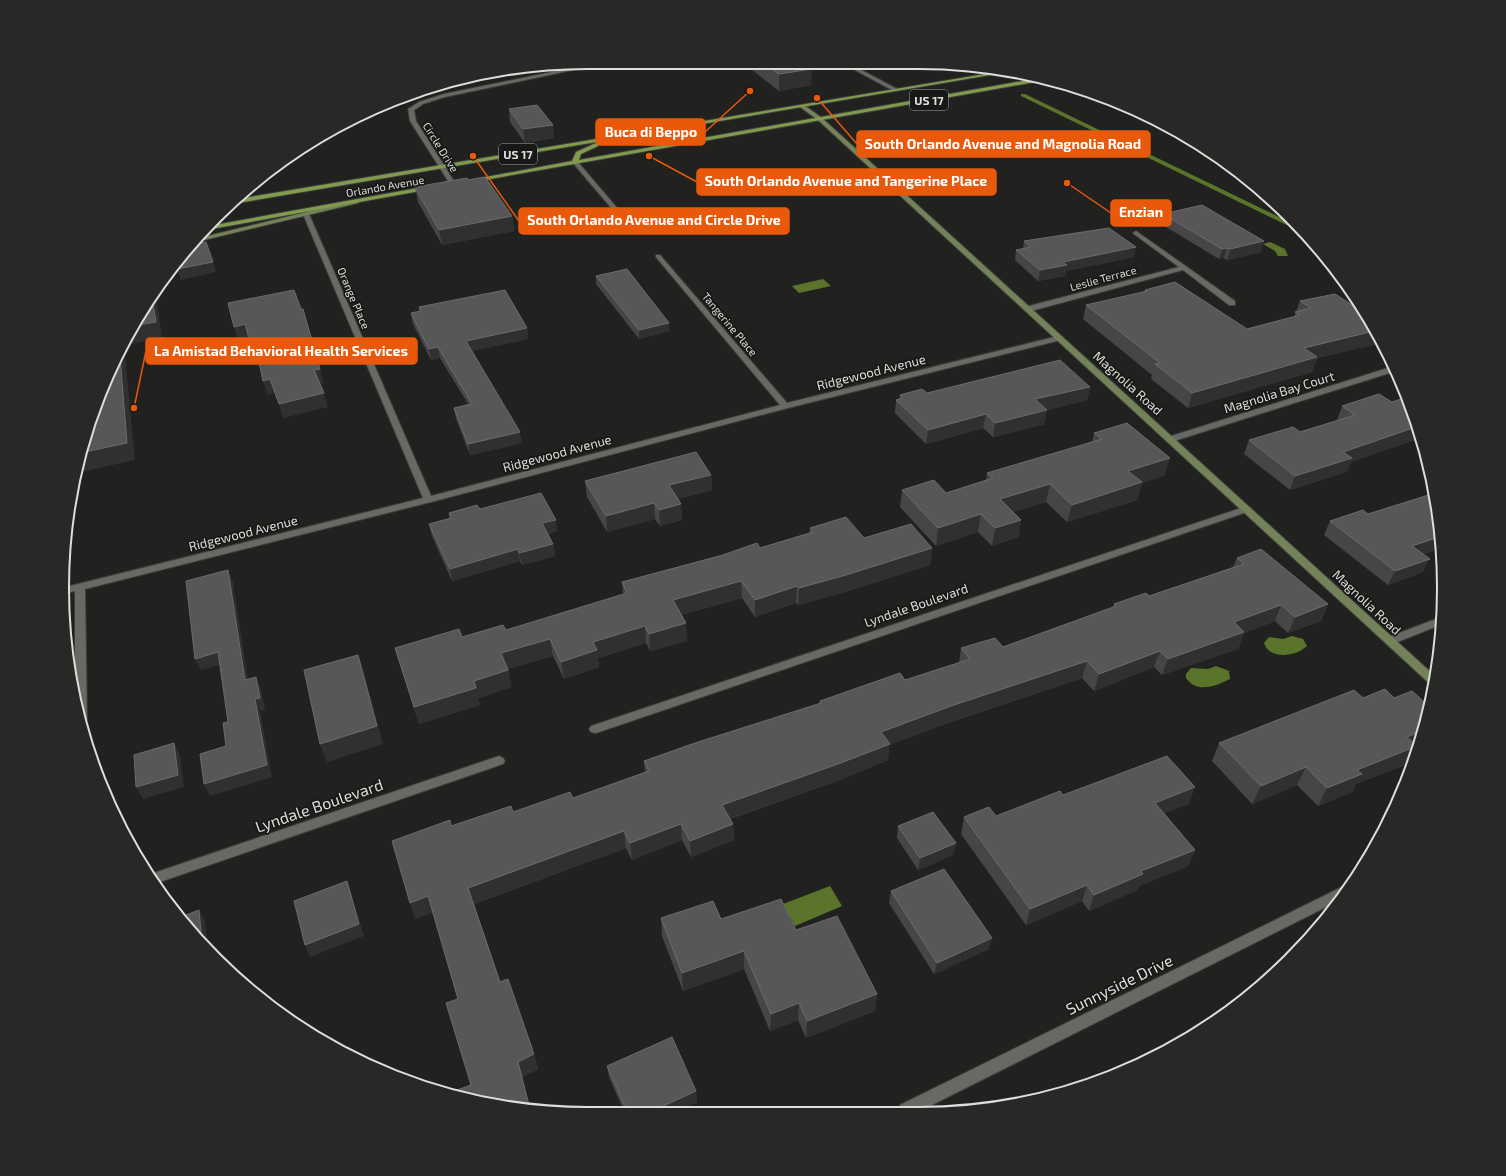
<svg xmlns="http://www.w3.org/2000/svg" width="1506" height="1176" font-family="'Exo 2',sans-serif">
<rect width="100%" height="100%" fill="#21221f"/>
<!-- water -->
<g fill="#5a742b">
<polygon points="1270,242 1285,249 1288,256 1278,256 1275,251 1263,244"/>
<polygon points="823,279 831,286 799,293 792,286"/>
<path d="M1292,636L1303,639L1307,646C1297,656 1270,661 1264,643L1269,637L1283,639Z"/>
<path d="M1216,666L1229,671L1230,679C1216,686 1197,694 1186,678V674L1191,668L1208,669Z"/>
<polygon points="830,886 842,906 795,926 783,904"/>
</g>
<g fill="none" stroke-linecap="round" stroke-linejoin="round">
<!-- stream -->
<g fill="#5a742b" fill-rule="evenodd">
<polygon points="966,66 972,67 973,68 970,69"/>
<polygon points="1021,94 1025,94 1298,226 1304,232 1301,232 1021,96"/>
</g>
<!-- street casing -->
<g stroke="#3d3e3c" stroke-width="2">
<g id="street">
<polygon points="601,62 610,62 445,97 423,104 414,110 416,121 455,183 454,184 450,184 410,121 408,109 419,102 444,94"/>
<polygon points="842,63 848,63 899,90 894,91"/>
<polygon points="573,161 577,161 623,215 623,217 619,217 573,163"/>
<polygon points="304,213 309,214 431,496 780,405 656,257 656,255 660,255 787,403 1058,336 1062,338 1061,340 788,408 431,502 85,589 87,720 82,724 75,695 75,591 62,594 62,588 423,498 303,214"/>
<polygon points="1136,231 1235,301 1235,305 1229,305 1183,270 1031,311 1025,311 1025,307 1179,267 1134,234 1133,233"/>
<polygon points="1391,367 1393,367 1396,371 1174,441 1171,442 1167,439 1168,437"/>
<polygon points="1247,506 1252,509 1250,511 599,732 595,733 591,732 589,729 591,726"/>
<polygon points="1441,617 1440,625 1390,645 1386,644 1385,641 1386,638"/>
<polygon points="499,756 503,758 505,761 503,764 154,884 148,875"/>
<polygon points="1348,884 1351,886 1338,901 922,1110 898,1110 900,1105"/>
</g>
</g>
<!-- secondary casing -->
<g stroke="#3d3e3c" stroke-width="2">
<g id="secondary">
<polygon points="800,105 804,105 822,118 1435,676 1434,686 1431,685 818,120 800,107"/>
<polygon points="356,200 359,202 358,203 196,242 199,238"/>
</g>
</g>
<!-- primary casing -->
<g stroke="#3d3e3c" stroke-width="2">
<g id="primary">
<polygon points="997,72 1002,73 232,204 238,199"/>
<polygon points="1034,79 1041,81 473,182 470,180 572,161 576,152 596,143 598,144 598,146 581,154 579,160"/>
<polygon points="429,186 431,187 431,189 206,230 209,226"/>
</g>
</g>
<!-- street -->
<use href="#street" fill="#676965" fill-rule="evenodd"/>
<!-- secondary -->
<use href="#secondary" fill="#74825a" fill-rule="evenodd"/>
<!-- primary -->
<use href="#primary" fill="#809b4e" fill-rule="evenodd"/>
</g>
<!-- wall -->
<g fill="#474548">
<polygon points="742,62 803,63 811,85 779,91"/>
<polygon points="509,109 553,125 554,138 525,143 510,122"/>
<polygon points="469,180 512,216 514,231 442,245 418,202 415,187"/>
<polygon points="1163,214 1261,252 1227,260 1224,258 1219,259 1161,224"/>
<polygon points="1024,241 1134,257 1066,271 1065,276 1038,281 1015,260 1016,250 1023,249"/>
<polygon points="596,276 669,323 669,331 639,339 596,284"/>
<polygon points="1145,290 1247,329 1294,317 1300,301 1365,313 1381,343 1317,358 1312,372 1188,408 1151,379 1152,375 1083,319 1086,305 1144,292"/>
<polygon points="419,307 527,328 528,339 472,351 522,443 470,455 456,419 454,408 468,404 440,358 431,360 413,324 411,313 420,312"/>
<polygon points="1090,387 1087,400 1047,410 1044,424 993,437 983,428 926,444 895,413 896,400 899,399 900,395 927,393"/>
<polygon points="1407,397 1420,438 1351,462 1346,472 1290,490 1244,454 1249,440 1300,432 1338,420 1337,420 1342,406 1392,402"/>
<polygon points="1094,433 1165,475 1142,483 1137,500 1067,522 1046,502 1013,512 1021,520 1018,537 992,546 978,532 936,546 900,507 902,490 946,493 986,480 987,473 1092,442"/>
<polygon points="711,475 712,490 678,499 681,504 682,520 660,526 655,519 607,532 587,497 585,481"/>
<polygon points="1435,493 1440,548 1423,554 1423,572 1388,585 1324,535 1330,521 1368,514"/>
<polygon points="480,509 557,531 548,534 553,544 555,556 522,565 520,561 452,581 432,536 429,524 450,518 449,513"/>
<polygon points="810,528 864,538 932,548 930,565 845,592 798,605 796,603 755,617 742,598 681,615 687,641 650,651 646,643 598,658 599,667 564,679 553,656 508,669 511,687 478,698 480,705 419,724 395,648 506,630 623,594 622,582 760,548 809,533"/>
<polygon points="1237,558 1328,604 1321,621 1288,633 1275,621 1244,633 1238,649 1162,675 1154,667 1094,691 1082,678 948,723 889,745 888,760 837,781 730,819 733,824 734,840 691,857 682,840 632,860 626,848 474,904 500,982 534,1054 538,1069 522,1077 471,1085 458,999 433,912 415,919 451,826 573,798 645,772 644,761 819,704 820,701 905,680 959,663 961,648 1003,647 1113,607 1114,604 1149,596 1233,567"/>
<polygon points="1219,743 1416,747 1407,764 1356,784 1352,792 1318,806 1297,785 1252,804 1212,761"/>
<polygon points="1063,795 1189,804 1164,813 1195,850 1188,866 1139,886 1137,890 1089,911 1082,901 1026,925 961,834 964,817 996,816"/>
<polygon points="898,826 956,843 953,855 918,870 897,838"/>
<polygon points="891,891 989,949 934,974 889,903"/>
<polygon points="661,918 721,919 796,930 877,994 875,1011 806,1038 798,1020 770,1031 744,969 683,991 662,936"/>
<polygon points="607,1066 696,1091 697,1102 681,1109 623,1109 609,1077"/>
</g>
<!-- shaded-wall -->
<g fill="#313031">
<polygon points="812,69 811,85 779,91 779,74"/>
<polygon points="553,125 554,138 525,143 523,129"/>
<polygon points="285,163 286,168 276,170"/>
<polygon points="512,216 514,231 442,245 439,230"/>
<polygon points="1264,241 1261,252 1227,260 1230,249"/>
<polygon points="206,242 216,272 181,280 177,269"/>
<polygon points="1136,247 1134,257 1066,271 1065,276 1038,281 1040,270 1063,262"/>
<polygon points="1227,248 1224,258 1219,259 1222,249"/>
<polygon points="156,295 162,338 124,345 132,326"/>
<polygon points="669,323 669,331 639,339 639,330"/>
<polygon points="245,324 249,338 238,340 234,327"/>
<polygon points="527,328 528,339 468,352 466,341"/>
<polygon points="1374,331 1381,343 1317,358 1312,372 1188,408 1192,393 1304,348"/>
<polygon points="124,345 135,460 77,473 80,453"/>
<polygon points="438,347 440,358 431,360 429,349"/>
<polygon points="257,352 261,366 257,367 253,353"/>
<polygon points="320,369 324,383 318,384 314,370"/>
<polygon points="270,379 274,393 268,395 263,381"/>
<polygon points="1090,387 1087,400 1047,410 1044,424 993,437 995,423 1035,399"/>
<polygon points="324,393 328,407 283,418 279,404"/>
<polygon points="986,414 983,428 926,444 928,430"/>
<polygon points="1416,427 1420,438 1351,462 1346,472 1290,490 1295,476 1343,452"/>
<polygon points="520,432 522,443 470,455 468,444"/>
<polygon points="1170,458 1165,475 1142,483 1137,500 1067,522 1072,505 1128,471"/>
<polygon points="711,475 712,490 670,501 669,485"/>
<polygon points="1050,484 1046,502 997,517 1000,499"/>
<polygon points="654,503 655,519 607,532 606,516"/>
<polygon points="681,504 682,520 660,526 659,510"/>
<polygon points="981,514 978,532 936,546 938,528"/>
<polygon points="556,520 557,531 544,535 542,523"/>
<polygon points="1021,520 1018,537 992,546 995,528"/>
<polygon points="1439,537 1440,548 1406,559 1412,546"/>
<polygon points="553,544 555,556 522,565 519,553"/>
<polygon points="932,548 930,565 845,592 798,605 799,588"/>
<polygon points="518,549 520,561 452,581 450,569"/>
<polygon points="1430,559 1423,572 1388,585 1395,571"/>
<polygon points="228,570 233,582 250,692 245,680"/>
<polygon points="741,581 742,598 674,617 673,600"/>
<polygon points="797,586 796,603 755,617 755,600"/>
<polygon points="1328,604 1321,621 1288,633 1295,617"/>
<polygon points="1281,605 1275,621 1244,633 1238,649 1162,675 1168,659 1234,622"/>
<polygon points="686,623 687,641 650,651 649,634"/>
<polygon points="645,626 646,643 598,658 599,667 564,679 561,662 593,642"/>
<polygon points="550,639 553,656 504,670 501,653"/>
<polygon points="1160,651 1154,667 1094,691 1099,674"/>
<polygon points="218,652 223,664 201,670 195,659"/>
<polygon points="358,655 364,673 383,744 327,762 320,744"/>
<polygon points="1087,661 1082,678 948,723 889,745 888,760 837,781 723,821 722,805 881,732 951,706"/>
<polygon points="508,670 511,687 478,698 480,705 419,724 414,707 474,681"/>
<polygon points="256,677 261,689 265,710 260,711 272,777 210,796 204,784 255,699"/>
<polygon points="1422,731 1417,747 1407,764 1356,784 1352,792 1318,806 1327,788 1357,770 1407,737"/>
<polygon points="174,743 180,755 184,787 143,799 136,787"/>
<polygon points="1306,767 1297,785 1252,804 1261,786"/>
<polygon points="1195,787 1189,804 1149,819 1155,803"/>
<polygon points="681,824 682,840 632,860 630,843"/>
<polygon points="733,824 734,840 691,857 690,841"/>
<polygon points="624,831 626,848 473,904 468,888"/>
<polygon points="956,843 953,855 918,870 920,858"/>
<polygon points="1195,850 1188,866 1139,886 1137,890 1089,911 1094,895 1141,871"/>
<polygon points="347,881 351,893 364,936 310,957 305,945"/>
<polygon points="1087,885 1082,901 1026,925 1030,909"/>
<polygon points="428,896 433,912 415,919 410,903"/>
<polygon points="199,910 205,921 208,950 202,943"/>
<polygon points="992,938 989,949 934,974 937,963"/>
<polygon points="744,951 744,969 683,991 682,973"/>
<polygon points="877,994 875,1011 806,1038 807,1021"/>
<polygon points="799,1003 798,1020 770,1031 771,1014"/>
<polygon points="534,1054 538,1069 522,1077 530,1109 518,1062"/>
<polygon points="696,1091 697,1102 681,1109 657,1109"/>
</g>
<!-- building -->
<g fill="#575658" stroke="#6c6b6d">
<polygon points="763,63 803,63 812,69 779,74"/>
<polygon points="537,105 553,125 523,129 509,109"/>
<polygon points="485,177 512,216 439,230 415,187 467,178 469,180"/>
<polygon points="1202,205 1264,241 1230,249 1227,248 1222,249 1163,214"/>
<polygon points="1109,228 1136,247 1063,262 1067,265 1040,270 1016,250 1031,247 1024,241"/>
<polygon points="206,242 213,262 177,269 177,267 194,244"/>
<polygon points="627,269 669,323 639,330 596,276"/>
<polygon points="1175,282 1247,329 1300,315 1295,312 1311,308 1300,301 1335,294 1365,313 1374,331 1304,348 1317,357 1192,393 1155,364 1160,363 1086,305 1147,291 1145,290"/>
<polygon points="294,290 301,309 303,309 320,369 314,370 324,393 279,404 270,379 263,381 257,352 253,353 245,324 234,327 228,303"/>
<polygon points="505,290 527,328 466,341 520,432 468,444 454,408 472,404 438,347 429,349 411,313 421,311 419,307"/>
<polygon points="152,299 156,322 132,326 132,325"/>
<polygon points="120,356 127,443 80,453 80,452"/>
<polygon points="1060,360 1090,387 1035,399 1047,410 995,423 986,414 928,430 896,400 903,398 900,395 922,389 927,393"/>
<polygon points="1379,394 1392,402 1407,397 1416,427 1343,452 1352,458 1295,476 1249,440 1293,427 1300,432 1355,415 1342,406"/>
<polygon points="1127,423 1170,458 1128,471 1142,482 1072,505 1050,484 1000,499 1021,520 995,528 981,514 938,528 902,490 934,480 946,493 993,478 987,473 1102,439 1094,433"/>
<polygon points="696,452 711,475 669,485 681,504 659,510 654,503 606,516 585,481"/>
<polygon points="541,493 556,520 542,523 553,544 519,553 518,549 450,569 429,524 451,518 449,513 477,505 480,509"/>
<polygon points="1435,493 1439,537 1412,546 1430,559 1395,571 1330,521 1363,510 1368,514"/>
<polygon points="846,517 864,538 911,524 932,548 846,575 799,588 797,586 755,600 741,581 673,600 686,623 649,634 645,626 593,642 597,650 561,662 550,639 501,653 508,670 474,681 476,688 414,707 395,648 459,629 462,637 503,625 506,630 627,593 622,582 723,555 757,543 760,548 813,532 810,528"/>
<polygon points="1261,549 1328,604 1295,617 1281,605 1234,622 1244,632 1168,659 1160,651 1099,674 1087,661 951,706 881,732 890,744 838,764 722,805 733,824 690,841 681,824 630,843 624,831 468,888 500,982 508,979 534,1054 518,1062 530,1109 519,1109 449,1093 471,1085 446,1003 458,999 428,896 410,903 392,841 450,820 451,826 511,806 513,812 570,792 573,798 649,771 644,761 695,743 821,703 820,701 900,673 905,680 970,659 961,648 995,638 1003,647 1116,606 1114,604 1146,593 1149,596 1244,564 1237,558"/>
<polygon points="228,570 245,680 256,677 260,698 255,699 267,765 204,784 200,754 226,746 223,723 228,722 218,652 195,659 186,581"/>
<polygon points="358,655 377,726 320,744 304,670"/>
<polygon points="1385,689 1394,698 1412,691 1429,706 1422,731 1407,737 1417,746 1357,770 1362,774 1327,788 1306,767 1261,786 1219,743 1354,690 1363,698"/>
<polygon points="174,743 178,775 136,787 134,755"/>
<polygon points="1167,756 1195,787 1155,803 1195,850 1141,871 1143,874 1094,895 1087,885 1030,909 964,817 989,807 996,816 1060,791 1063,795"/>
<polygon points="933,812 956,843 920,858 898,826"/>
<polygon points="944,869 992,938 937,963 891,891"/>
<polygon points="347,881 359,924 305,945 294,901"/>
<polygon points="781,899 796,930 837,916 877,994 807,1021 799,1003 771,1014 744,951 682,973 661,918 713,901 721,919"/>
<polygon points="199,910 202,943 181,917"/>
<polygon points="672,1037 696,1091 657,1109 626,1109 607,1066"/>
</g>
<g text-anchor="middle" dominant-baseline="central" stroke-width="3.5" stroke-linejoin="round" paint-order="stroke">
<!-- far-street labels -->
<g font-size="11" fill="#dddedc" stroke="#181916">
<text transform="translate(441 147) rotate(58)">Circle Drive</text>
<text transform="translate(385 186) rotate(-10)">Orlando Avenue</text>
<text transform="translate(1103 278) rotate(-15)">Leslie Terrace</text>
<text transform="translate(354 298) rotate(67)">Orange Place</text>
<text transform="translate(730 324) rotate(50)">Tangerine Place</text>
</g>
<!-- shield labels -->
<g fill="#181916" stroke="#a2a3a1" stroke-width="1">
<rect x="910" y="90" width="38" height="20" rx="3"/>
<rect x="499" y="144" width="38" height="20" rx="3"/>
</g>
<g font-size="12" font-weight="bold" fill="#dddedc">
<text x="929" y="100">US 17</text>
<text x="518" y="154">US 17</text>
</g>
<!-- street labels -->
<g font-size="13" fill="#dddedc" stroke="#181916">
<text transform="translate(871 372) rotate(-14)">Ridgewood Avenue</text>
<text transform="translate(1128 383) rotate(42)">Magnolia Road</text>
<text transform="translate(1279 392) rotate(-17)">Magnolia Bay Court</text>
<text transform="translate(557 453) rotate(-15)">Ridgewood Avenue</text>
<text transform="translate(243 533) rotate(-14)">Ridgewood Avenue</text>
<text transform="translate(1367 602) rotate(43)">Magnolia Road</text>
<text transform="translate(916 605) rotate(-19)">Lyndale Boulevard</text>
</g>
<!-- near-street labels -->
<g font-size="16" fill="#dddedc" stroke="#181916">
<text transform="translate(319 805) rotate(-19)">Lyndale Boulevard</text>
<text transform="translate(1119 984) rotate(-26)">Sunnyside Drive</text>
</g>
</g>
<!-- crop -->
<path d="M0 0H1506V1176H0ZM588 69H918A519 519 0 0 1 1437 588V588A519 519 0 0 1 918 1107H588A519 519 0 0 1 69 588V588A519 519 0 0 1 588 69Z" fill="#282926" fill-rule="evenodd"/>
<path fill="none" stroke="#dddedc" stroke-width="2" d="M588 69H918A519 519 0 0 1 1437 588V588A519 519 0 0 1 918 1107H588A519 519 0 0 1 69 588V588A519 519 0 0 1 588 69Z"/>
<!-- callouts -->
<path fill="none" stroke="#e8590c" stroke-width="1.5" d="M750 91L705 132M817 98L857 144M649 156L697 182M1067 183L1111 213M473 156L519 221M134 408L146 351"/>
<g fill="#e8590c" stroke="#181916" stroke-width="1.5">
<circle cx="750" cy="91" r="4"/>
<circle cx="817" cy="98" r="4"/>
<circle cx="649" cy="156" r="4"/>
<circle cx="1067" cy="183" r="4"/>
<circle cx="473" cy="156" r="4"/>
<circle cx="134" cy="408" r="4"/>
</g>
<g fill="#e8590c" stroke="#e8590c" stroke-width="1.5">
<rect x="596" y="119" width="109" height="26" rx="4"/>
<rect x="857" y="131" width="293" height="26" rx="4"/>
<rect x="697" y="169" width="299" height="26" rx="4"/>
<rect x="1111" y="200" width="60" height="26" rx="4"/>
<rect x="519" y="208" width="270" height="26" rx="4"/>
<rect x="146" y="338" width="271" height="26" rx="4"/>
</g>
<g font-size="14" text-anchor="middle" font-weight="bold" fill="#fff">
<text x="651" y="137">Buca di Beppo</text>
<text x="1003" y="149">South Orlando Avenue and Magnolia Road</text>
<text x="846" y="186">South Orlando Avenue and Tangerine Place</text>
<text x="1141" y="217">Enzian</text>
<text x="654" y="225">South Orlando Avenue and Circle Drive</text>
<text x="281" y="356">La Amistad Behavioral Health Services</text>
</g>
</svg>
